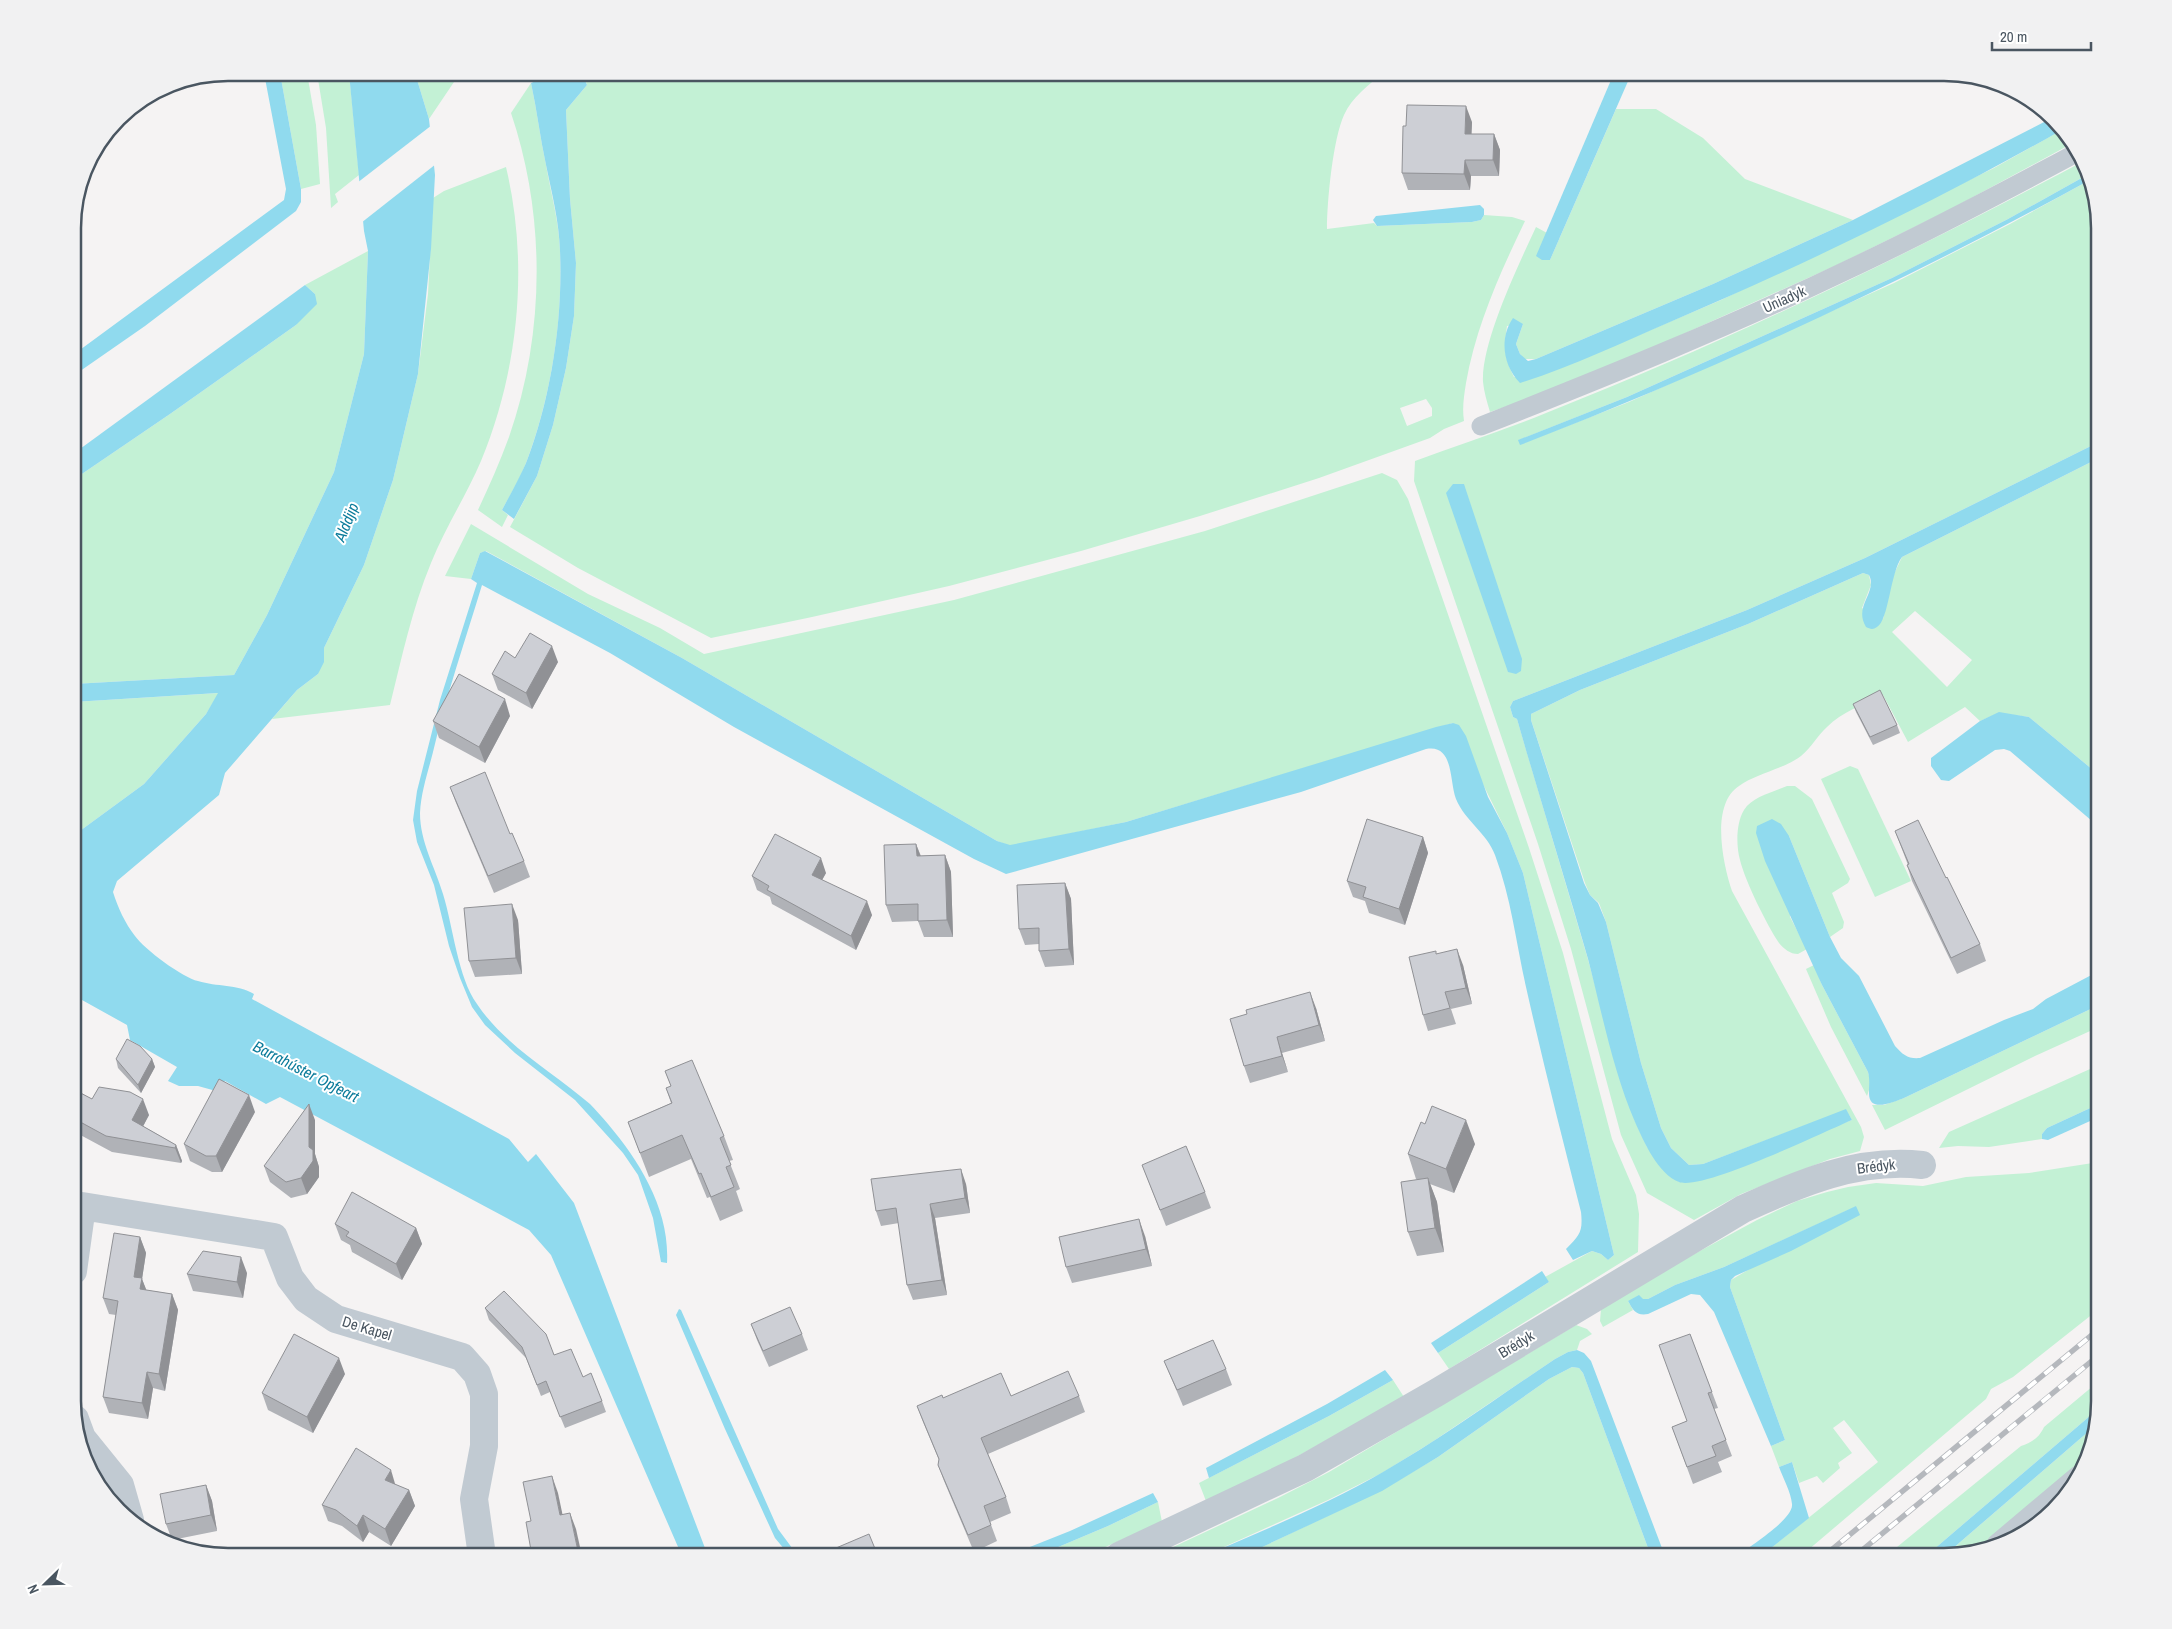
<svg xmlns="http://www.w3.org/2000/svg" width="2172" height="1629" font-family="'Archivo Narrow',sans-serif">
<rect width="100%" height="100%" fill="#f5f3f3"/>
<!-- green -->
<g fill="#c3f1d5" fill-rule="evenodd">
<polygon points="280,73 307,73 316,125 320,184 301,189"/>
<polygon points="317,73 349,73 350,82 359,175 335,194 338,202 331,208 326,128"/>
<polygon points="415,73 466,73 454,82 429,119"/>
<path d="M599,73H1383C1369,85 1352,97 1344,115C1333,139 1327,201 1327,229L1374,223L1377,226L1472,222L1481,220L1484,215L1512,217L1525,221C1500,273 1476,326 1466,383C1464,396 1462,408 1464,421L1444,429L1430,438L1319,478L1200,516L1081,551L949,586L812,617L711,638L578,568L510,527L537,476L553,425L566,368L574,316L576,263L570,199L566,110L587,85L586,82ZM1426,399L1432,408V416L1407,426L1400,408Z"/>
<path d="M531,83C537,110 540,138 546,165C551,194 559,221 560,251C563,320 551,398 526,463C520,479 510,495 502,510L508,515L502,527L478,510C489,486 500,462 509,437C545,334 546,216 511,113Z"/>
<path d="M1616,109H1656L1703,138L1745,179L1853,220L1713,284L1536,359H1524L1520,354L1516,344L1523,324L1507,326C1504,348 1504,357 1514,377L1580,360L1721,300L1994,168L2060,131L2071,144L1951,209L1837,265L1659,345L1540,395L1490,412C1487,402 1484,392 1483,382C1481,342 1519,264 1536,227L1547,233L1537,256L1550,260Z"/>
<path d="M2084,161L2087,175L2008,219L1892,278L1627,397L1519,440L1521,444L1629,402L1894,283L2010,224L2088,181L2099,228V442L1865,558L1747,610L1513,701L1510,707L1513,717L1517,719L1587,956L1620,1076L1635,1121L1647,1147L1679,1182L1852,1120L1846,1110L1703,1164L1689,1165L1671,1148L1661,1128L1641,1063L1606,922L1599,903L1590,895L1585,883L1531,720V714L1580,690L1748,624L1863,573L1869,575L1871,585L1862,608L1883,619L1893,576L1902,557L2099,458V775L2029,717L1999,713L1980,721L1965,707L1908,742L1883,695C1865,704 1841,712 1827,727C1818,735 1811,748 1801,756C1784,769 1757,773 1739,786C1710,805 1723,864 1732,891L1861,1127L1864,1137L1860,1151L1830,1159L1741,1194L1694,1220L1647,1193L1621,1135L1571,949L1538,844L1414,481L1415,461C1458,445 1503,431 1546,413C1731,340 1909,254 2084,161ZM1915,611L1972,660L1947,687L1892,632Z"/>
<path d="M506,167C529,264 519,369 481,461C466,496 445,528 431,563C412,609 402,657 390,705L272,719L297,690L318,674L324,648L364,565L393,480L418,374L428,294L433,198L444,191Z"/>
<polygon points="368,251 364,354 334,472 267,615 234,675 73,684 73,480 170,414 296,325 315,294 305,285"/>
<polygon points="1382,473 1397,480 1408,499 1529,848 1563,953 1612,1139 1636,1195 1639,1214 1638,1252 1449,1369 1438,1353 1549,1282 1545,1277 1592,1251 1601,1254 1608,1260 1614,1255 1523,873 1507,833 1453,723 1126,822 1010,846 997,841 682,658 486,551 480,553 471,579 445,576 471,524 588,594 660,628 704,654 954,600 1205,531"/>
<polygon points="219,693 206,714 144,784 73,836 73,702"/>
<polygon points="1850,766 1858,769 1911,881 1875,897 1821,779"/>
<path d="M1787,786H1795L1812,799L1850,879L1848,883L1832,893L1844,922L1843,928L1830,937L1789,836L1790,917L1807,949L1798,954C1790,954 1784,949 1779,943C1767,925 1745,881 1740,860C1736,846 1736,823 1744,810C1752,797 1773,792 1787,786Z"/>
<polygon points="1814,965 1822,985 1868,1072 1871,1084 1867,1096 1831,1027 1806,969"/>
<polygon points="2099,1005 2099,1027 2035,1056 1885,1130 1872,1105 1884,1105 1904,1098"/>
<polygon points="2099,1065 2099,1104 2047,1128 2042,1134 2042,1139 1989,1147 1958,1146 1939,1148 1949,1132"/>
<polygon points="2099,1162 2099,1309 2013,1377 1991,1389 1986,1399 1801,1556 1761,1556 1878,1462 1844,1420 1833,1428 1852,1453 1838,1463 1840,1468 1823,1483 1817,1476 1799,1483 1792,1462 1779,1467 1771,1446 1785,1440 1730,1287 1731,1280 1857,1206 1724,1267 1675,1285 1648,1299 1628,1301 1633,1310 1603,1327 1600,1321 1601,1309 1650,1278 1757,1220 1797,1201 1827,1192 1848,1187 1876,1183 1923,1186 1966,1177 2029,1173"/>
<polygon points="1576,1325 1587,1329 1592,1334 1580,1341 1577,1350 1568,1352 1555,1359 1432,1442 1382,1473 1328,1500 1204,1556 1154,1556 1278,1498 1329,1472"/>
<polygon points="1572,1367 1579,1368 1583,1373 1651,1556 1243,1556 1382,1490 1438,1457 1549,1379"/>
<polygon points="1393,1380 1404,1397 1291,1460 1206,1501 1199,1483 1329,1416"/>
<path d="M2099,1381L2098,1409L1926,1556H1886L2021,1446C2032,1442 2039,1438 2044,1427Z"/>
<polygon points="2096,1425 2091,1451 2088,1457 1979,1548 1944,1556"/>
<polygon points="1158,1502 1162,1522 1085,1556 1037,1556 1108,1526"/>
</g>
<!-- water -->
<g fill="#90daee">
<polygon points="264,73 280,73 301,189 301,202 296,211 145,326 73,376 73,355 284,200 286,189"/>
<path d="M349,73H415L429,119L435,175L431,249L418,374L393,480L364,565L324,648V662L318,674L297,690L225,773L219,795L117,881L113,892C118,908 125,923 135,936C144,949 183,978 198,981C217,987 237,984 254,994L252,999L509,1139L528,1162L536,1154L574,1203L708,1556H682L551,1255L529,1230L280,1097L266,1104L225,1081L216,1091L198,1086H179L168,1081L177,1067L130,1040L127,1025L73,995V836L144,784L206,714L218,693L73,702V684L234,675L267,615L334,472L364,354L368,251L364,231Z"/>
<path d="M555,73H582L587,85L566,110L570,199L576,263L574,316L566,368L553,425L537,476L514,519L502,510C510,495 519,479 526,463C551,399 563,319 560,251C559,221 552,194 546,165C540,138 537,110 531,83Z"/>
<polygon points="1614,73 1630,73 1629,79 1550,260 1542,260 1536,256"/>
<path d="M2050,119L2060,131C1935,202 1803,265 1670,322C1621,343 1571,367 1520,383C1503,366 1499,338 1513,318L1523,324L1516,344L1520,354L1528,361L1536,359L1713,284L1853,220Z"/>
<path d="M2087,175L2088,181C1905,281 1715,370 1520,445L1518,440L1627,397L1892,278L2008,219Z"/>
<polygon points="1480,205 1484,209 1484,215 1481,220 1472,222 1377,226 1373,220 1376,216"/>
<polygon points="305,285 315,294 317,304 296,325 170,414 73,480 73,454"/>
<path d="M2099,442V458L1902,557C1890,573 1889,620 1877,627C1873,630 1870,629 1866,627C1853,606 1878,592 1869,575L1863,573L1748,624L1580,690L1531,714V720L1584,883L1590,895L1598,903L1606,922L1641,1063L1661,1128L1671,1148L1689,1165L1703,1164L1846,1109L1852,1120C1824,1132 1701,1191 1679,1182C1658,1174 1644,1142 1635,1122C1613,1071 1602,1013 1588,959C1565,879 1540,799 1517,719L1513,717L1510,707L1513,701L1747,610L1865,558Z"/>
<polygon points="1453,484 1464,484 1522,659 1521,671 1516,674 1508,672 1446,493"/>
<path d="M485,551L682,658L997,841L1010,845L1126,822L1436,727L1453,723L1459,725L1466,736L1488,797L1507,833L1523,873L1614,1255L1608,1260L1601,1254L1592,1251L1573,1260L1566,1249C1580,1235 1583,1232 1581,1212C1562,1137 1543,1063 1526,987C1516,943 1511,897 1495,855C1487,833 1465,821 1456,799C1449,780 1454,744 1426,749L1301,792L1006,874L974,859L734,727L610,653L482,585C465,641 446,696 433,752C428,772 421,792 420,813C420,842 435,867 443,894C453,926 458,978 477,1004C505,1046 553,1072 590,1104C596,1110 602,1117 608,1124C640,1162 670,1210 667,1263L661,1262L653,1218L638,1175L623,1153L575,1100L515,1053L485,1025L472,1007L460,978L449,946L434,885L417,842L413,820L417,791L440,700L477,583L471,579L480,553Z"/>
<polygon points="1999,712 2029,717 2099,775 2099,827 2010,751 2004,749 1995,750 1949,781 1941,780 1931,766 1931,758 1980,721"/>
<path d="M1772,819L1781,824L1789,836L1830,937L1841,958L1859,976L1895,1046C1903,1055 1908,1059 1920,1058L2004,1020L2033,1009L2046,999L2099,971V1005L1904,1098C1893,1102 1868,1114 1869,1092C1869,1084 1870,1080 1868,1072L1822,985L1765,861L1756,833L1757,826Z"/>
<polygon points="2099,1104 2099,1117 2048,1140 2042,1139 2042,1134 2047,1128"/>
<path d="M1856,1206L1860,1215L1791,1251L1735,1276L1731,1280L1730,1287L1785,1440L1771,1446L1714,1312L1700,1295L1691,1294L1648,1314C1636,1316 1633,1310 1628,1301L1639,1295L1643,1299H1648L1675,1285L1724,1267Z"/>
<polygon points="1542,1271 1549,1282 1438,1353 1431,1343"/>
<polygon points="679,1309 681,1310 778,1529 798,1556 790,1556 775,1538 725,1429 676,1315"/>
<path d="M1577,1350L1584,1353L1591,1361L1665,1556H1651L1583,1373L1579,1368L1572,1367L1549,1379L1438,1457L1382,1491L1243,1556H1204C1264,1530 1326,1505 1383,1472C1442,1438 1498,1397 1555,1359L1568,1352Z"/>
<polygon points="1385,1370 1393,1380 1329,1416 1209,1478 1206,1468 1327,1404"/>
<polygon points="2098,1409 2096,1425 1944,1556 1926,1556"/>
<path d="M1792,1462L1809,1518L1761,1556H1737C1749,1547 1794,1519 1792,1504C1791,1492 1783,1478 1779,1467Z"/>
<polygon points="1153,1493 1158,1502 1108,1526 1037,1556 1007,1556 1070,1531"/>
</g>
<!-- pier -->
<polygon fill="#f5f3f3" points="432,125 436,164 361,223 357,183"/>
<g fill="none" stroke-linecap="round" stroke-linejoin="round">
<!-- service -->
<g stroke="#c1cad2" stroke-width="19">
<path d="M1481,426C1603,378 1724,329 1843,272C1922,235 2000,194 2078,152"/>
<polyline points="1996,1544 2078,1475"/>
</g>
<!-- minor -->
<g stroke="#c1cad2" stroke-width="28">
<polyline points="73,1271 82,1206 274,1237 290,1278 306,1299 336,1319 462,1357 477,1374 484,1394 484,1446 474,1499 482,1556"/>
<polyline points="75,1419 82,1438 120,1485 130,1520"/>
<path d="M1119,1556L1305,1468L1436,1393L1743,1209C1800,1183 1858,1158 1922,1165"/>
</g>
<!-- rail casing -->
<g stroke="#b5b8bd" stroke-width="5.5">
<g id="rail">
<polyline points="1824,1556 2099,1329"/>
<polyline points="1855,1556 2099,1355"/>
</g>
</g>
<!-- rail -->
<use href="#rail" stroke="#fff" stroke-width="4" stroke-dasharray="11" stroke-linecap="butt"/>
</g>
<!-- wall -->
<g fill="#b0b2b7">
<polygon points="1472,122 1471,134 1494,134 1500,150 1499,176 1471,176 1470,190 1408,190 1402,173"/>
<polygon points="515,658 558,662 532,709 498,690 492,674"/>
<polygon points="1853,704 1897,725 1900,733 1873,745 1856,712"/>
<polygon points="510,716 485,763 439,738 433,721"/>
<polygon points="450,787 524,861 530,877 494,893 456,803"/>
<polygon points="1895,831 1946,878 1980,944 1986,961 1957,974 1912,881 1907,865 1908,865"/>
<polygon points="1423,837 1428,853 1405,925 1369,913 1365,901 1353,897 1347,881"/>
<polygon points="916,844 921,856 945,855 951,872 953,937 924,937 918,921 892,922 886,905"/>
<polygon points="826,873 822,880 872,915 856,950 772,904 770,897 757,890 752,876"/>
<polygon points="1065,883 1071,899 1074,965 1045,967 1039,951 1039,944 1025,945 1019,929"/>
<polygon points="518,920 522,974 475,977 469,961"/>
<polygon points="1437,954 1463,965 1472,1004 1451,1009 1456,1024 1428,1031 1423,1015"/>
<polygon points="1316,1008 1325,1041 1282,1053 1288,1072 1250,1083 1244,1066 1230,1019"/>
<polygon points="116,1059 152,1059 155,1067 141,1093 118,1068"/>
<polygon points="665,1071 724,1136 733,1160 729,1161 740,1189 736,1191 743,1211 720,1221 710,1197 707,1198 691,1159 649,1177 628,1122 671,1103 666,1088 671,1086"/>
<polygon points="73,1089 92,1099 149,1115 143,1126 176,1145 182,1161 181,1163 112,1152 73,1131"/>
<polygon points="255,1112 222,1172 212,1172 190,1161 184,1144"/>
<polygon points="315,1120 315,1154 319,1167 319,1177 307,1194 291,1198 270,1182 264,1166"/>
<polygon points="1475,1144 1454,1193 1430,1184 1437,1202 1444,1252 1417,1256 1408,1232 1419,1180 1416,1179 1408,1154"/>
<polygon points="1142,1165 1205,1192 1211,1208 1166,1226"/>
<polygon points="966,1184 970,1213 935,1218 947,1295 913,1300 907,1285 899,1223 881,1226 876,1211"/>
<polygon points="335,1224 416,1228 422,1244 402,1280 352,1252 350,1245 341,1240"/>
<polygon points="1145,1236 1152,1266 1072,1283 1066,1267"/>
<polygon points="140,1237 146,1253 142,1279 146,1290 172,1294 178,1310 165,1391 153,1388 148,1419 109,1413 103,1397 116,1315 109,1314 103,1298"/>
<polygon points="247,1273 243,1298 193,1291 187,1274"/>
<polygon points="485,1308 554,1355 583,1377 602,1401 606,1412 565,1428 550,1392 541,1396 526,1358 489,1320"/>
<polygon points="751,1324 802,1334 808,1350 769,1367 757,1340"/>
<polygon points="1690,1334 1718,1408 1714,1409 1732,1456 1718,1462 1722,1472 1693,1484 1672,1427 1687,1421"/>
<polygon points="1164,1361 1226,1369 1232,1385 1183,1406"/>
<polygon points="345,1374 313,1433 268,1410 262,1393"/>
<polygon points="1011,1396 1079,1396 1085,1412 988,1454 1006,1497 1011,1513 990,1522 997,1541 974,1552 944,1481 938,1465 939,1460 923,1422 917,1406 943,1398"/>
<polygon points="206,1485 212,1501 217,1531 172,1540 166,1524"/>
<polygon points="396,1485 409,1490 415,1506 391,1546 369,1532 363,1542 342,1526 328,1521 322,1505"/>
</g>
<!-- shaded-wall -->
<g fill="#909195">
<polygon points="1466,106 1472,122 1471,150 1465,134"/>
<polygon points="1494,134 1500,150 1499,176 1493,160"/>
<polygon points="1465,160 1471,176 1470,190 1464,174"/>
<polygon points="552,646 558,662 532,709 526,693"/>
<polygon points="505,699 510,716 485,763 479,747"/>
<polygon points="1423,837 1428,853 1405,925 1399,909"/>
<polygon points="916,844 922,860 917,856"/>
<polygon points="945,855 951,872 953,937 947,920"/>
<polygon points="821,858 826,873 817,889 812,875"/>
<polygon points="1065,883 1071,899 1074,965 1069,949"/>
<polygon points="867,901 872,915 856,950 851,936"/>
<polygon points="512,904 518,920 522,974 516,958"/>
<polygon points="1457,949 1463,965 1472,1004 1466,988"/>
<polygon points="1310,992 1316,1008 1325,1041 1319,1025"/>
<polygon points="1277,1037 1282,1053 1288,1072 1282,1056"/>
<polygon points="152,1059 155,1067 141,1093 138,1085"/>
<polygon points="249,1095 255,1112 222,1172 216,1156"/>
<polygon points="143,1099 149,1115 138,1136 132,1120"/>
<polygon points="309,1104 315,1120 315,1154 319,1167 319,1177 307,1194 301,1178 309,1147"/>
<polygon points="1466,1120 1475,1144 1454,1193 1446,1169"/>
<polygon points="176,1145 182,1161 181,1163 175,1148"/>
<polygon points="961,1169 966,1184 970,1213 965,1198"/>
<polygon points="1428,1178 1437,1202 1444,1252 1435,1228"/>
<polygon points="930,1204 935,1218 947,1295 942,1280"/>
<polygon points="1139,1219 1145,1236 1152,1266 1146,1249"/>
<polygon points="416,1228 422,1244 402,1280 396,1264"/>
<polygon points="140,1237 146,1253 142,1279 148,1294 146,1305 134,1277"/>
<polygon points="241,1257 247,1273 243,1298 237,1282"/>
<polygon points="172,1294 178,1310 165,1391 159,1374"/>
<polygon points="339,1358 345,1374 313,1433 307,1417"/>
<polygon points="147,1372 153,1388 148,1419 142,1403"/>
<polygon points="391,1470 396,1487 385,1480"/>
<polygon points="552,1476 558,1493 566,1531 560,1515"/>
<polygon points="206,1485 212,1501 217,1531 211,1515"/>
<polygon points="409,1490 415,1506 391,1546 385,1529"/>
<polygon points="570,1513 576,1529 582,1556 579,1556"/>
<polygon points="363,1515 369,1532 363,1542 357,1526"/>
</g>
<!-- building -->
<g fill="#cdcfd5" stroke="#909195">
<polygon points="1407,105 1466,106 1465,134 1494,134 1493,160 1465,160 1464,174 1402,173 1403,126 1406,126"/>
<polygon points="530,633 552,646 526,693 492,674 505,651 515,658"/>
<polygon points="459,674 505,699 479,747 433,721"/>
<polygon points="1880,690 1897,725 1870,737 1853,704"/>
<polygon points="485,772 510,834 512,833 524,861 488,876 450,787"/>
<polygon points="1367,819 1423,837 1399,909 1363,897 1366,887 1347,881"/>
<polygon points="1918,820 1946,878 1947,877 1980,944 1951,958 1907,865 1909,864 1895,831"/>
<polygon points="775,834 821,858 812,875 867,901 851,936 767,890 769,886 752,876"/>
<polygon points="916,844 917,856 945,855 947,920 918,921 918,904 886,905 884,845"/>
<polygon points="1065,883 1069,949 1039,951 1039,928 1019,929 1017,885"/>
<polygon points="512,904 516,958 469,961 464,908"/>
<polygon points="1457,949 1466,988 1445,992 1450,1008 1423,1015 1409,957 1436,951 1436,954"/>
<polygon points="1310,992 1319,1025 1277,1037 1282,1056 1244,1066 1230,1019 1247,1014 1246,1010"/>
<polygon points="127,1039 140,1046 152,1059 138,1085 116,1059"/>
<polygon points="692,1060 724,1136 720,1138 731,1165 726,1167 734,1187 711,1197 701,1173 699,1174 682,1135 640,1153 628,1122 672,1103 666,1088 671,1086 665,1071"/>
<polygon points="219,1079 249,1095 216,1156 206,1156 184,1144"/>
<polygon points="99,1087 130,1092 143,1099 132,1120 176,1145 175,1148 106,1136 73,1118 73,1089 92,1099"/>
<polygon points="309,1104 309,1147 313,1150 313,1161 301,1178 286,1182 264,1166"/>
<polygon points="1432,1106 1466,1120 1446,1169 1408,1154 1421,1122 1425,1124"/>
<polygon points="1186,1146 1205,1192 1160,1210 1142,1165"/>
<polygon points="961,1169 965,1198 930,1204 942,1280 907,1285 896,1208 876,1211 871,1179"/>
<polygon points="1428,1178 1435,1228 1408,1232 1401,1182"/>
<polygon points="352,1192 416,1228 396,1264 346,1236 349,1232 335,1224"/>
<polygon points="1139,1219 1146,1249 1066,1267 1059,1237"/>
<polygon points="114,1233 140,1237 134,1277 142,1278 140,1289 172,1294 159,1374 147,1372 142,1403 103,1397 118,1301 103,1298"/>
<polygon points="203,1251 241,1257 237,1282 187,1274"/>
<polygon points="504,1291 546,1334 554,1355 571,1349 583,1377 591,1373 602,1401 560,1417 546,1381 537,1385 522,1347 485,1308"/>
<polygon points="790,1307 802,1334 763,1351 751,1324"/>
<polygon points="294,1334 339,1358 307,1417 262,1393"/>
<polygon points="1690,1334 1712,1392 1708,1393 1726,1440 1712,1446 1716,1456 1687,1467 1672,1427 1687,1421 1659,1345"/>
<polygon points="1213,1340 1226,1369 1177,1390 1164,1361"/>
<polygon points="1068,1371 1079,1396 981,1438 1006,1497 984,1506 991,1525 968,1535 938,1465 939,1459 917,1406 942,1395 943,1398 1001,1373 1011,1396"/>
<polygon points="356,1448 391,1470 385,1480 409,1490 385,1529 363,1515 357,1526 336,1510 322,1505"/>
<polygon points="552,1476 560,1515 570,1513 579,1556 532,1556 526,1522 531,1521 523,1482"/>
<polygon points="206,1485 211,1515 166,1524 160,1494"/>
<polygon points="869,1534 878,1556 840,1556 836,1548"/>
</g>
<g text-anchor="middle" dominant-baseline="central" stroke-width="4" stroke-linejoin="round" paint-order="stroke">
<!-- street labels -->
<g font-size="15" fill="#4a5661" stroke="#fff">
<text transform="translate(1784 299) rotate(-24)">Uniadyk</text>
<text transform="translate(1876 1166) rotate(-7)">Brédyk</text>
<text transform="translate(367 1328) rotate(17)">De Kapel</text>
<text transform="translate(1516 1344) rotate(-31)">Brédyk</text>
</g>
<!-- water labels -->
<g font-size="16" font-style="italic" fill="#0c7c9b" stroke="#fff">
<text transform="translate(346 522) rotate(-68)">Alddjip</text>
<text transform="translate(306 1071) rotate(27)">Barrahúster Opfeart</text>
</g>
</g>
<!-- crop -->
<path d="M0 0H2172V1629H0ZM228 81H1944A147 147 0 0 1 2091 228V1401A147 147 0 0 1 1944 1548H228A147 147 0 0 1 81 1401V228A147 147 0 0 1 228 81Z" fill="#f1f1f2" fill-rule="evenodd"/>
<path fill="none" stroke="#4a5661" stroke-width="2.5" d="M228 81H1944A147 147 0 0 1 2091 228V1401A147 147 0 0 1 1944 1548H228A147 147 0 0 1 81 1401V228A147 147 0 0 1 228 81Z"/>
<!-- north arrow -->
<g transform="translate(45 1584) rotate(247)" stroke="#ffffff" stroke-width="4" paint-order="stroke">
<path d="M0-4L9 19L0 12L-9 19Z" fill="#4a5661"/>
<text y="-8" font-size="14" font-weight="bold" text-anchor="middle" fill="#4a5661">N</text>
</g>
<!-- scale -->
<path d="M1992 42v8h99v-8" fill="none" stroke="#4a5661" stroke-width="2.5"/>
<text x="2000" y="42" font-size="15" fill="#4a5661" stroke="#ffffff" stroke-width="4" paint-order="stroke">20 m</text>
</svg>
